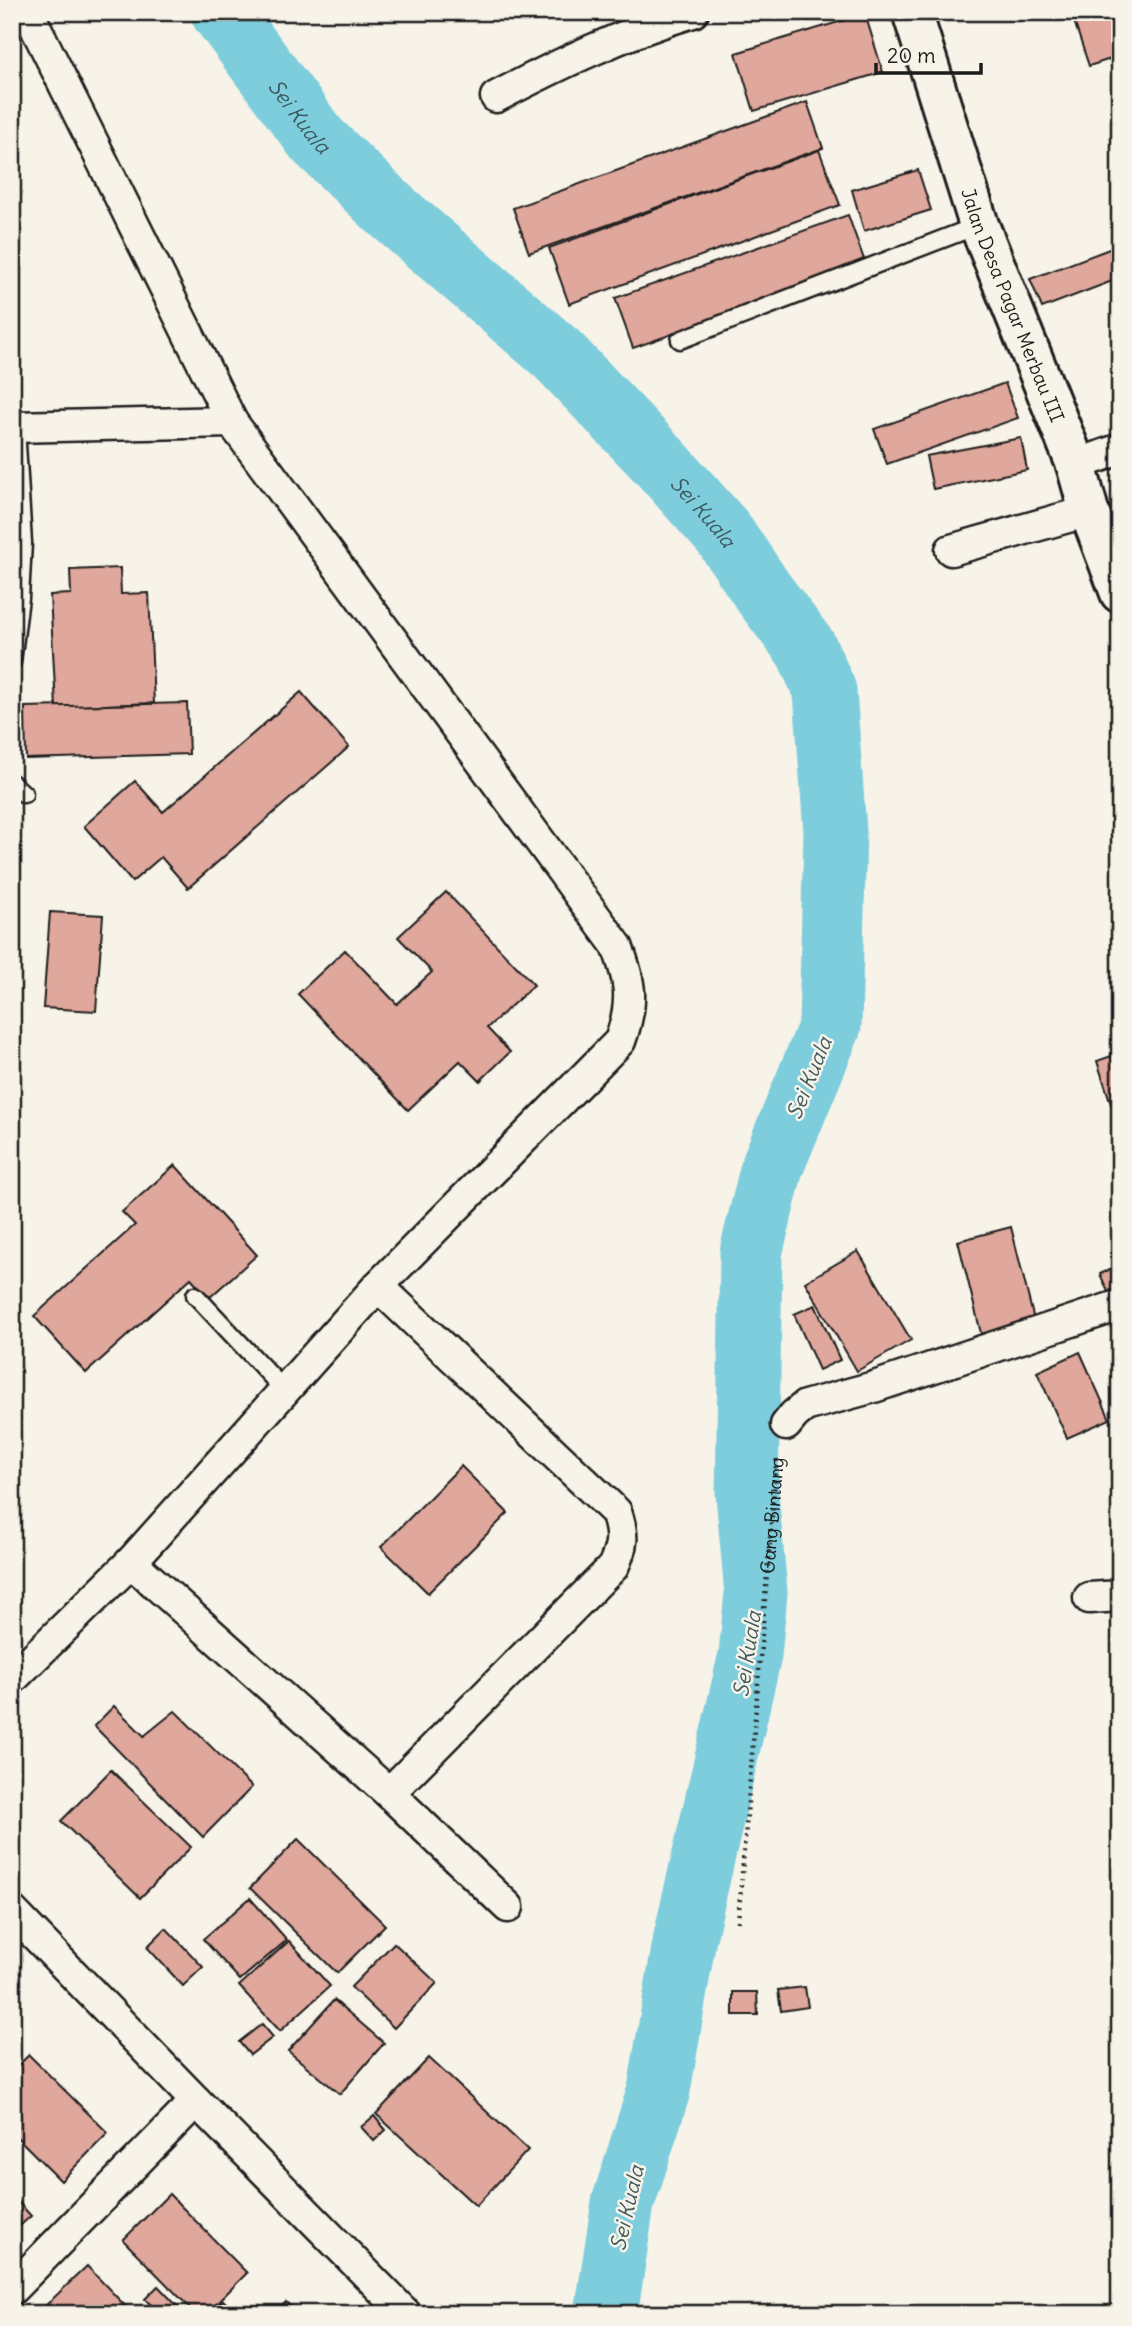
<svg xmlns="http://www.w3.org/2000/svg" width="1132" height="2326" font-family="Delius,sans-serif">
<rect width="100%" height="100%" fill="#f7f3e8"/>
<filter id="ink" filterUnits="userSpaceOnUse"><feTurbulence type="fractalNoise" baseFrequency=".0143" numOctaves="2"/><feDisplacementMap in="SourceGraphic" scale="14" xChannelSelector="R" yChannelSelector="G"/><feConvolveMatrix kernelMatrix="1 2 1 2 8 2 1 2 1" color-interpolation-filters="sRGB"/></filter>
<g filter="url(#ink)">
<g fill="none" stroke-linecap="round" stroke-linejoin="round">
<!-- river -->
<path stroke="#7ecddc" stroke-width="63" id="s1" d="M222,12L317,140L389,209L557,354L660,462L724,534L763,592L806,649L825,691L835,832L830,1026L772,1167L751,1253L747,1494L756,1593L750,1655L685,1937L659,2090L623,2203L606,2314"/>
</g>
<!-- building -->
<g fill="#e0a79c" stroke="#1c1c1c" stroke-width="2">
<polygon points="1071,12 1120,12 1120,56 1089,66"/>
<polygon points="865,14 883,72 754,111 736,53"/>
<polygon points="807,102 823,148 529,253 513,208"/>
<polygon points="819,150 840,205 569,304 549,248"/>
<polygon points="918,170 931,210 864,231 852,190"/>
<polygon points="848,215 866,265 633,348 615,298"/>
<polygon points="1120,245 1120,278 1042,308 1030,279"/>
<polygon points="1005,383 1018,418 887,464 874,429"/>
<polygon points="1021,438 1027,470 933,489 926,456"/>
<polygon points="120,568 121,594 149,593 154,703 56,707 50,595 71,594 70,570"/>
<polygon points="301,692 349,747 188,888 161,857 132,882 84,826 135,781 163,812"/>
<polygon points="187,703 189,754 26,759 25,707"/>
<polygon points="446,892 534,985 487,1028 510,1052 480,1081 460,1061 408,1110 298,994 345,950 397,1004 432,972 398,937"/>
<polygon points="50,912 103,915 96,1011 43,1008"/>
<polygon points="1120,1053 1120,1111 1114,1113 1097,1061"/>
<polygon points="175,1165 257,1255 209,1298 191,1278 86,1373 34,1316 135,1225 122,1212"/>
<polygon points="1011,1227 1035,1324 982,1337 958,1241"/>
<polygon points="858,1251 911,1340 857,1371 805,1282"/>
<polygon points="1120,1265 1120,1300 1113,1303 1100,1274"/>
<polygon points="815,1305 840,1360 819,1370 794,1314"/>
<polygon points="1080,1352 1110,1419 1067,1438 1037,1372"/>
<polygon points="461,1466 508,1513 428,1593 381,1547"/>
<polygon points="114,1706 144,1736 175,1711 252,1787 203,1837 94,1726"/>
<polygon points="111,1770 191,1847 140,1898 61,1821"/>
<polygon points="298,1839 385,1925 337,1973 250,1888"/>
<polygon points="250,1898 287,1940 240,1980 203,1939"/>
<polygon points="166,1928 203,1967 183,1986 147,1947"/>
<polygon points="289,1941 330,1986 280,2031 239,1986"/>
<polygon points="394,1943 437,1983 394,2028 351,1987"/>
<polygon points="805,1987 808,2007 781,2011 778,1990"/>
<polygon points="733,1992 757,1992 758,2015 733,2015"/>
<polygon points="334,2000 384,2043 340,2094 288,2051"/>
<polygon points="262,2024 273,2037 250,2055 239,2042"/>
<polygon points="29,2055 108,2133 61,2181 12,2132 12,2071"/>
<polygon points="429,2058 528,2150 476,2206 376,2114"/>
<polygon points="374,2116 386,2130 374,2141 361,2127"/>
<polygon points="169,2194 247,2273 206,2314 196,2314 123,2240"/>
<polygon points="12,2195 31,2216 12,2233"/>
<polygon points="87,2266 128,2309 122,2314 46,2314 42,2309"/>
<polygon points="158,2286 185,2314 160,2314 145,2299"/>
<polygon points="223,2300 235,2312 209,2314"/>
<polygon points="286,2302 298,2314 274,2314"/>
</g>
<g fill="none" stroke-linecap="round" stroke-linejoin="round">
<!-- service casing -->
<g stroke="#1c1c1c" stroke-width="21">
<g id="service">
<polyline points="680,340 979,225"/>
<polyline points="12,429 16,427 23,543 20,598 12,662"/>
<polyline points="12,783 24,794"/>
<polyline points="195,1295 284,1390"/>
</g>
</g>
<!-- minor casing -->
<g stroke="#1c1c1c" stroke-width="35">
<g id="minor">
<path d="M496,97C559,64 624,33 693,12"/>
<polyline points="12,427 232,422"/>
<polyline points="1076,465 1120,449"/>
<polyline points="951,550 1089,511"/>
<path d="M378,1286L616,1512C624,1536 623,1545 613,1567L389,1793"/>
<polyline points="786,1425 794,1415 805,1406 874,1387 1120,1305"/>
<polyline points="131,1562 389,1793 508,1907"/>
<polyline points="1089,1598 1120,1596"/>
<path d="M12,1679L131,1562L378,1286L620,1041C634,1002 631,983 617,946L232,422L28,12"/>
<polyline points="12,1911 196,2101 406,2314"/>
<polyline points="12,2289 196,2101"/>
</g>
</g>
<!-- tertiary casing -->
<g stroke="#1c1c1c" stroke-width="44">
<g id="tertiary">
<path id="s3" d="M912,12L979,225L1076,465L1089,511L1120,593"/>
</g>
</g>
<!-- path -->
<path stroke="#1c1c1c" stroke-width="4.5" stroke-dasharray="2 5" stroke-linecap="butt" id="s2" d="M738,1922L777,1455"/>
<!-- service -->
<use href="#service" stroke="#f7f3e8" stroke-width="16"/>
<!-- minor -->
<use href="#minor" stroke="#f7f3e8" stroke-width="30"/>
<!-- tertiary -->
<use href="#tertiary" stroke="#f7f3e8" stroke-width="38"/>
</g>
</g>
<g text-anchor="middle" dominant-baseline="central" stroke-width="5" stroke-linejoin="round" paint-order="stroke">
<!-- street labels -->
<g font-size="19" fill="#1c1c1c" stroke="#f7f3e8">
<text stroke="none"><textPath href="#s3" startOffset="310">Jalan Desa Pagar Merbau III</textPath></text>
<text stroke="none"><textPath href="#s2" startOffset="408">Gang Bintang</textPath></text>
</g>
<!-- water labels -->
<g font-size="21" font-style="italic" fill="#3e5a5f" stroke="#f7f3e8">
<text stroke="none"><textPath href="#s1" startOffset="130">Sei Kuala</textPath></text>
<text stroke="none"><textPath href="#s1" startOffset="696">Sei Kuala</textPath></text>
<text transform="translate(809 1078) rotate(-68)">Sei Kuala</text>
<text transform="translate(747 1654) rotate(-81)">Sei Kuala</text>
<text transform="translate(627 2208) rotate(-77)">Sei Kuala</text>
</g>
</g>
<!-- margin -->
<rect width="1132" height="2326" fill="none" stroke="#f7f3e8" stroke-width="42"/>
<rect x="21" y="21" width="1090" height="2284" fill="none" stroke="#1c1c1c" stroke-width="2.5" filter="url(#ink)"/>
<!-- scale -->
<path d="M876 63v10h105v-10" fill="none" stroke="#1c1c1c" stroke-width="3.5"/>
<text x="887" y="63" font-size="21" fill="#1c1c1c" stroke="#f7f3e8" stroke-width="5" paint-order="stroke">20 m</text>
</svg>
